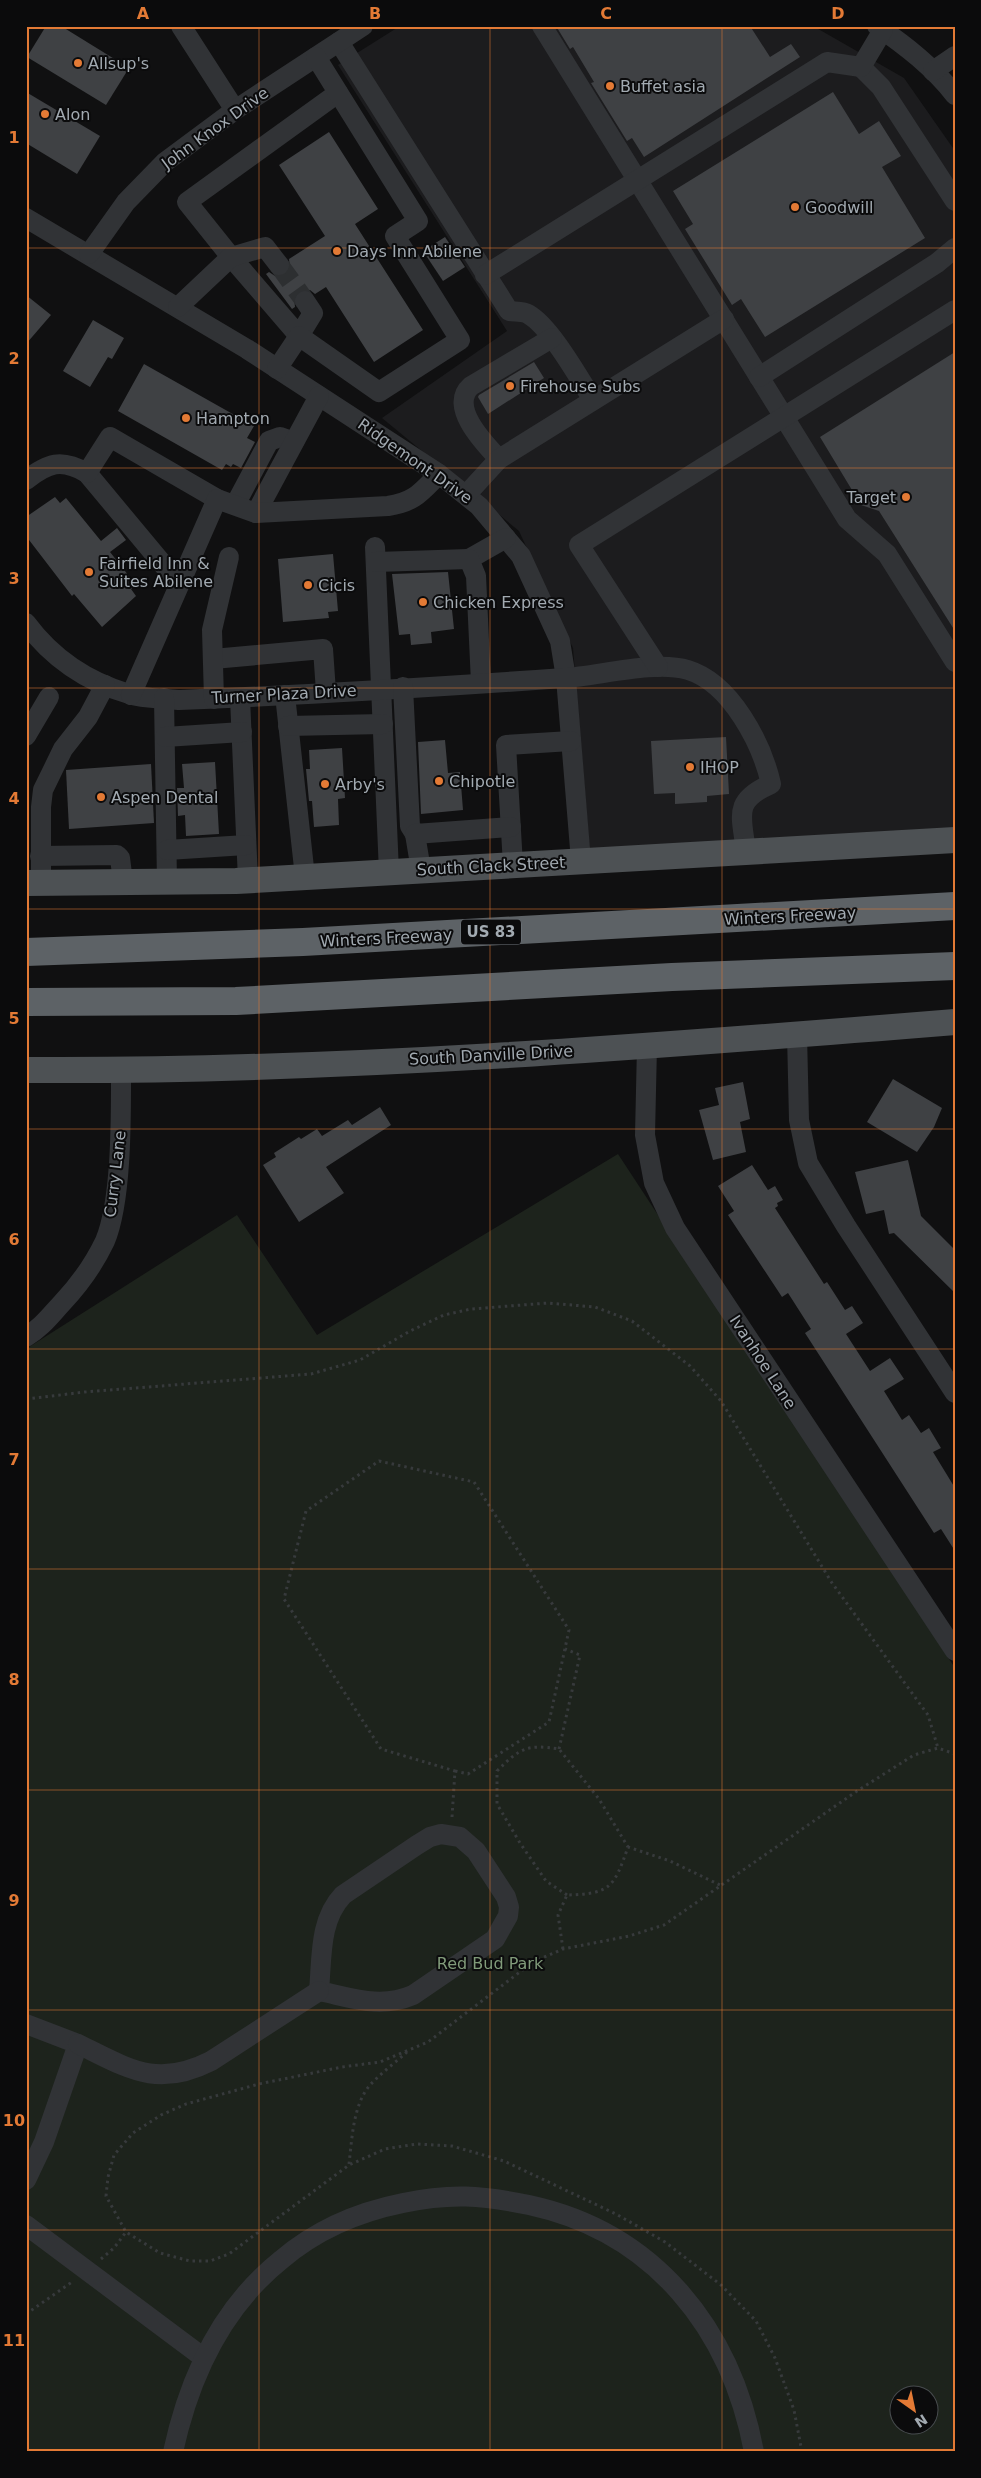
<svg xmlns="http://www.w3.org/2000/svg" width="981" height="2478" font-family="'DejaVu Sans',sans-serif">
<rect width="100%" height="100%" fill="#101011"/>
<!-- built -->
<polygon fill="#1c1c1e" points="400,26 813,26 904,78 955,151 955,834 590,853 573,648 519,531 382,418 507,331 338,65"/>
<!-- green -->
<path fill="#1d231c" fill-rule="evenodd" d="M618,1154L955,1668V2452H26V1349L237,1215L317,1335ZM898,2396H928V2426H898Z"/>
<!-- building -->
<g fill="#3f4144">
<polygon points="46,26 61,26 129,68 106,105 27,57"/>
<polygon points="556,26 750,26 770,57 791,44 800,57 644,157 632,138 627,141 591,83 594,82 573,47 570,49"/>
<polygon points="26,92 100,136 77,174 26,143"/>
<polygon points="833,92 859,134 879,121 901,156 882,167 925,238 765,337 741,299 732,305 685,229 693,224 673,191"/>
<polygon points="329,132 378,209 355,224 423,330 374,362 326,287 315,294 310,290 299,291 294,296 295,307 292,309 266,274 269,272 275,276 286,275 290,269 289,259 325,236 279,165"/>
<polygon points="445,237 465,267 443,281 423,251"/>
<polygon points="26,295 51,315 26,344"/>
<polygon points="93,320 124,338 112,359 108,357 90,387 63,371"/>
<polygon points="955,352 955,631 879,511 861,505 820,437"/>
<polygon points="534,362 544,378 488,414 478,397 479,395"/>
<polygon points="144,364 254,426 247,438 255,442 241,468 233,464 231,467 226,464 222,470 118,411"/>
<polygon points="55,497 60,503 66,498 101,541 117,528 126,540 110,552 136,585 131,589 136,596 102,627 74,594 72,596 26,536 26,517"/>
<polygon points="333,554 338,611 328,612 329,618 283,622 278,559"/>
<polygon points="448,572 454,629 431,632 432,643 411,645 410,634 399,635 392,574"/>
<polygon points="726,737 729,794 707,796 707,802 675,804 675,793 654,794 651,741"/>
<polygon points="445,740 448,773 460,772 463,810 421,814 418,742"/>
<polygon points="342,748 345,798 338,799 339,825 314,827 312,801 309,801 306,769 310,769 309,750"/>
<polygon points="215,762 219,834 186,836 185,815 178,816 177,788 184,788 182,764"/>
<polygon points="151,764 154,823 69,829 66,770"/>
<polygon points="893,1079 942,1108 934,1127 917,1152 867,1122"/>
<polygon points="743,1082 750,1119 740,1122 746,1152 713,1160 699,1110 719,1105 715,1088"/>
<polygon points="380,1107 391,1125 326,1167 344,1193 299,1222 263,1165 276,1157 274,1153 299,1137 301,1139 317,1129 322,1136 348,1120 352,1125"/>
<polygon points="908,1160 921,1216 955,1250 955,1293 894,1233 889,1234 884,1210 866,1214 855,1172"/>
<polygon points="752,1165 768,1190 775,1186 783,1200 777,1203 778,1206 775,1208 824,1284 827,1282 845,1310 852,1306 863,1323 846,1334 870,1371 890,1358 904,1379 884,1391 902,1420 909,1415 921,1433 929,1428 941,1448 933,1452 955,1488 955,1551 941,1529 934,1533 805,1333 811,1329 788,1293 782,1297 728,1215 734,1211 718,1186"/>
</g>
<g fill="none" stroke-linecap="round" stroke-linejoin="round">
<!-- minor-tunnel -->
<polyline stroke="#2d2f31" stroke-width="20" stroke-dasharray="20 10" stroke-linecap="butt" points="279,265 305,301"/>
<!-- path -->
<g stroke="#373a3c" stroke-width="3" stroke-dasharray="2.5 4" stroke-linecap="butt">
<polyline points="26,1399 85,1392 311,1374 360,1360 410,1331 444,1315 471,1309 548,1303 595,1307 632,1321 690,1366 721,1401 832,1583 928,1715 938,1748"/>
<polyline points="559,1749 580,1655 565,1649"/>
<polyline points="452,1817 455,1771 381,1749 284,1599 306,1511 379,1461 474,1482 569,1630 549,1722 468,1774 455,1771"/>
<path d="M567,1895L546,1881L520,1843L497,1804V1771C520,1748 527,1744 559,1749L599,1799L628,1847"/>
<path d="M563,1949L558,1915L567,1895C611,1894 614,1887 628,1847L670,1861L722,1886"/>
<path d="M349,2164C352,2139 353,2105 370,2085C381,2073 396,2062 408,2051"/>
<polyline points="101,2259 114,2248 126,2232"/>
<polyline points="26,2314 72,2282"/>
<polyline points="802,2452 794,2410 775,2358 756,2321 721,2285 665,2242 616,2214 504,2161 452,2146 417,2144 385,2149 349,2165 229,2254 210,2261 190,2261 160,2253 126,2232 106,2196 108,2177 114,2155 133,2133 161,2115 186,2104 259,2084 342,2067 380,2062 428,2042 533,1962 563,1949 629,1936 664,1925 857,1791 914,1755 938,1748 955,1754"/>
</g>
<!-- minor -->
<g stroke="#313336" stroke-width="20">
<polyline points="181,26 235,110"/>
<polyline points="542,26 847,519 887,554 955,662"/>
<path d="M877,26C906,46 933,67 955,95"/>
<path d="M339,42L509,311C514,312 523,311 528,314C550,326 579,378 593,400"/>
<polyline points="861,67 881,87 955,201"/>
<polyline points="933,71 955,56"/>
<polyline points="26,218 247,349 439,474 479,506 521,556 560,641 566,678 581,861"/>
<polyline points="89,254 126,202 165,162 235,110 363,26"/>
<polyline points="485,275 827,62 861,67 883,30"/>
<polyline points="305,301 313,313 299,336 231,257 187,202 338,93"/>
<polyline points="178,307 231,257 265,247 279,265"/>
<polyline points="277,369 299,336 379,392 460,340 395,236 418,221 316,57"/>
<polyline points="759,377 937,263 955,248"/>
<path d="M499,459C484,443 448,406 471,386L552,338"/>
<polyline points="87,473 171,574 182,578"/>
<path d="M26,480C48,463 61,458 87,473L110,437L217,499"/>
<polyline points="466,495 499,459 724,319"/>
<polyline points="235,505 269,441 280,437 294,442"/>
<polyline points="256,513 319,396"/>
<polyline points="375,547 389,872"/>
<polyline points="469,559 506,538"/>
<polyline points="376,562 469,559 476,576 481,683"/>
<path d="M26,623C52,658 88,682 129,694C144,699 163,698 179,700C307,695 436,687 564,678C599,676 654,660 688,670C731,683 762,744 771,784C732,801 742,816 746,852"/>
<polyline points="213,659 323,649 326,692"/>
<polyline points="658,667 579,545 955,310"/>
<polyline points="403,687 410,826 415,834"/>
<path d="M131,695L217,499L256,513L388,506C415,502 421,492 439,474"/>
<polyline points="285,695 305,877"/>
<polyline points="164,698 167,882"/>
<polyline points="240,698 248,880"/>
<polyline points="214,699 212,630 229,557"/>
<polyline points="288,726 383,724"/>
<polyline points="26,736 49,697"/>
<polyline points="165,737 242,732"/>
<polyline points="167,850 246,845"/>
<polyline points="40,856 117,855 120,858 123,882"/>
<polyline points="513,865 506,745 571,741"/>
<polyline points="421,870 415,834 511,827"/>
<polyline points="41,882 41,807 43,790 63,749 88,717 105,685"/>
<polyline points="797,1034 799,1120 808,1163 846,1226 955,1393"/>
<polyline points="647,1046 645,1135 654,1183 675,1228 955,1651"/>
<path d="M26,1337C41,1328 50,1316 62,1303C79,1285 94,1264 105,1241C122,1200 121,1116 121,1071"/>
<path d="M441,1834L460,1837L476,1851L506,1897L509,1907L508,1916L495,1939L413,1995C380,2009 353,1998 319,1991C322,1958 319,1920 343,1895L417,1845L430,1837Z"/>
<polyline points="26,2024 78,2044 44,2142 26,2180"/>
<path d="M78,2044C128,2068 156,2089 211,2061L319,1991"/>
<polyline points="26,2225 204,2358"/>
<path d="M173,2452C189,2378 221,2308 281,2260C316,2230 358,2212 403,2203C450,2193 481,2195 529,2205C654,2232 731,2328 754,2452"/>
</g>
<!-- major -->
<g stroke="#4d5154" stroke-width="26">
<polyline points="26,883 236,881 955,840"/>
<path d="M26,1070C336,1072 646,1047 955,1022"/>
</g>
<!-- highway -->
<g stroke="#5d6266" stroke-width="28">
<polyline points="26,952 303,942 955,906"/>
<polyline points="26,1002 236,1001 672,977 955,966"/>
</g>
</g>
<!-- grid -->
<path fill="none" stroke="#e37a35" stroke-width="1" stroke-opacity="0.55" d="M259,26V2452M490,26V2452M722,26V2452M26,248H955M26,468H955M26,688H955M26,909H955M26,1129H955M26,1349H955M26,1569H955M26,1790H955M26,2010H955M26,2230H955"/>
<!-- markers -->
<g fill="#e37a35" stroke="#0b0b0c" stroke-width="2">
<circle cx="78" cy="63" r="5"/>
<circle cx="610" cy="86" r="5"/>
<circle cx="45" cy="114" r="5"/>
<circle cx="795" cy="207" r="5"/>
<circle cx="337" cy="251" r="5"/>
<circle cx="510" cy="386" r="5"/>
<circle cx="186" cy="418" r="5"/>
<circle cx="906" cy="497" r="5"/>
<circle cx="89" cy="572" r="5"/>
<circle cx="308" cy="585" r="5"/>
<circle cx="423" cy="602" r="5"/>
<circle cx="690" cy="767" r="5"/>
<circle cx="439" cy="781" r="5"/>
<circle cx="325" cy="784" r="5"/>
<circle cx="101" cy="797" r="5"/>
</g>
<g text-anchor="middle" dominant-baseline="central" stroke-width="4" stroke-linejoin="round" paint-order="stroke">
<!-- shield labels -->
<rect fill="#0b0b0c" stroke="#757a80" stroke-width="1" x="461" y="919.5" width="60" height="25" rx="4"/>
<g font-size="15" font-weight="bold" fill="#a2aab1">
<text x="491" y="932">US 83</text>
</g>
<!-- poi labels -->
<g font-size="16" fill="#a2aab1" stroke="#0b0b0c" text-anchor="start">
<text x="88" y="63">Allsup's</text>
<text x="620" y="86">Buffet asia</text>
<text x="55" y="114">Alon</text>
<text x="805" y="207">Goodwill</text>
<text x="347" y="251">Days Inn Abilene</text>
<text x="520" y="386">Firehouse Subs</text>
<text x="196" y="418">Hampton</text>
<text x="896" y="497" text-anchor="end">Target</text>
<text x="99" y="563">Fairfield Inn &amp;<tspan x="99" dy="18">Suites Abilene</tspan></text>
<text x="318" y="585">Cicis</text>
<text x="433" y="602">Chicken Express</text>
<text x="700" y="767">IHOP</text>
<text x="449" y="781">Chipotle</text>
<text x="335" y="784">Arby's</text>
<text x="111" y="797">Aspen Dental</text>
</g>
<!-- street labels -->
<g font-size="16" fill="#a2aab1" stroke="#0b0b0c">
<text transform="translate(215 128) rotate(-36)">John Knox Drive</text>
<text transform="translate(415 461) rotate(35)">Ridgemont Drive</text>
<text transform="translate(284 694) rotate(-3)">Turner Plaza Drive</text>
<text transform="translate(491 866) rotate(-3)">South Clack Street</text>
<text transform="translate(790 916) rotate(-3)">Winters Freeway</text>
<text transform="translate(386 938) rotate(-3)">Winters Freeway</text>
<text transform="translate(491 1055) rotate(-3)">South Danville Drive</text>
<text transform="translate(115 1174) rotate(-83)">Curry Lane</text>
<text transform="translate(763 1362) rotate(57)">Ivanhoe Lane</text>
</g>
<!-- park labels -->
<g font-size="16" fill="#819b7a" stroke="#0b0b0c">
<text x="490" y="1963">Red Bud Park</text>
</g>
</g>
<!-- border -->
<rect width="981" height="2478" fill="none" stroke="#0b0b0c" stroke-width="55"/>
<!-- north arrow -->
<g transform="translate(914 2410) rotate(147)"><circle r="24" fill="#0b0b0c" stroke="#474b4e"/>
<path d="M0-4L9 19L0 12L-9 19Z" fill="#e37a35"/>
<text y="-8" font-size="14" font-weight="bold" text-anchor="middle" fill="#a2aab1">N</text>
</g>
<rect x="28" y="28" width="926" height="2422" fill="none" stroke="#e37a35" stroke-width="2"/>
<g font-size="16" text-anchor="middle" font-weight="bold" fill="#e37a35">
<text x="143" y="19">A</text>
<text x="375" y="19">B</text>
<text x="606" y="19">C</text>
<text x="838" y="19">D</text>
<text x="14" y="143">1</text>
<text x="14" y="364">2</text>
<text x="14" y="584">3</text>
<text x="14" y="804">4</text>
<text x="14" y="1024">5</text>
<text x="14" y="1245">6</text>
<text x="14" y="1465">7</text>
<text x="14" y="1685">8</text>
<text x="14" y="1906">9</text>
<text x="14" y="2126">10</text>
<text x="14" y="2346">11</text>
</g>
</svg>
